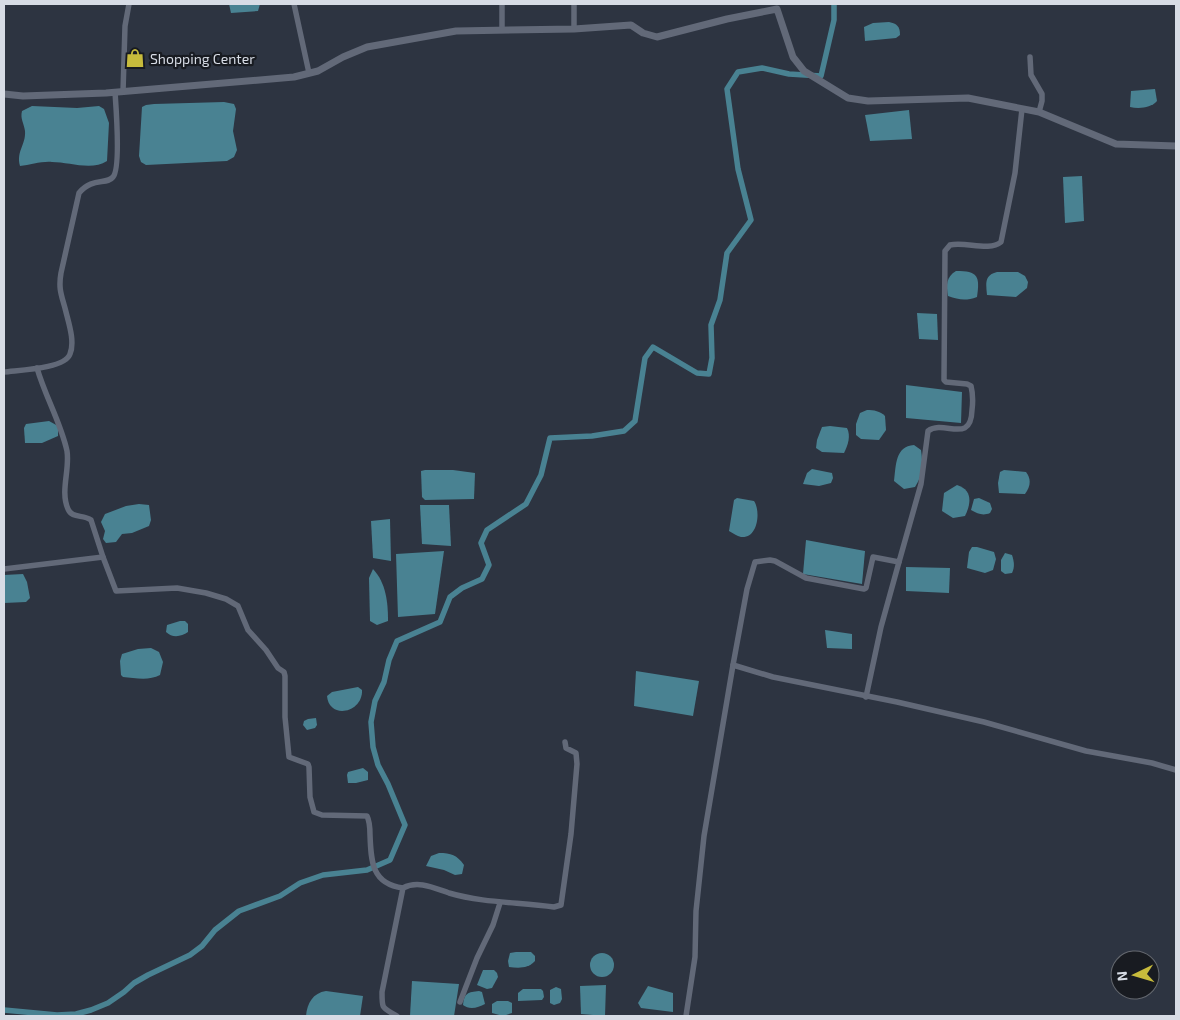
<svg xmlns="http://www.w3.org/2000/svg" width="1180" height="1020" font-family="'Exo 2',sans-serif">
<rect width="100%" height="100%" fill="#2d3441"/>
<!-- water -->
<g fill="#498292">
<polygon points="229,4 260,4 258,11 231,13"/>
<path d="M889,22C897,24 900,26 900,35L896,38L865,41L864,27L873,23Z"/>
<path d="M1155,89L1157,101C1151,108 1139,109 1130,107L1131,91Z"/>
<polygon points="224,102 234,104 236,109 233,131 237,150 234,157 227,161 146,165 141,162 139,156 142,107 146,105 154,104"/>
<path d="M32,106L77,108L99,106L104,109L109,123L107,161C92,171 69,162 52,162C42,161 30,165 20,166C16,151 26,145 25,131C24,123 20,119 22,111Z"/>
<polygon points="909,110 912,139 870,141 865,115"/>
<polygon points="1082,176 1084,221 1065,223 1063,177"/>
<path d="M956,271C978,271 980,276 977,297C966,301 959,300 948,296C946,285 946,277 956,271Z"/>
<path d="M997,272H1018L1025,276L1028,282L1027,288L1016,297L987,295C986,284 984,275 997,272Z"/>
<polygon points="917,313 937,314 938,340 919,339"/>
<polygon points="906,385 962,392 961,423 906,418"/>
<path d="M867,410C874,410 880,411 885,416L886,430L879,440L861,439L856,435V424L860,413Z"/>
<polygon points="49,421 58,426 58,436 42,443 25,443 24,428 26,424"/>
<path d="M830,426L847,428C851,436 848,445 844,453L822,452L816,448L817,440L822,427Z"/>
<path d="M914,445L921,450C923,464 923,475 915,487L904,489L894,481C896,466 895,446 914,445Z"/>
<polygon points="812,469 832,473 833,478 831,483 819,486 803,484 807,473"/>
<polygon points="425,470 453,470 475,473 474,499 425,500 422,497 421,471"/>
<path d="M1004,470L1026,472C1032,480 1030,487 1025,494L999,493L998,483L1000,472Z"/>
<path d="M957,485C973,490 971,504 965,516L953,518L942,511L944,493Z"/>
<path d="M737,498L754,501C761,511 758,539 741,537C737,536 733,533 729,531L734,500Z"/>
<path d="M979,498L990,503L992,509L990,513C983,516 978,514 971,510L974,499Z"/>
<polygon points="139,504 149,505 151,520 149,526 132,533 122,534 116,542 106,543 103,539 105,531 101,522 105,514 126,506"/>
<polygon points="420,505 449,505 451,546 422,544"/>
<polygon points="390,519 391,561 373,558 371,521"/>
<polygon points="806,540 865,551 862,584 803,574"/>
<polygon points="972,547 977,547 994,552 996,559 993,570 985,573 967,568 969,552"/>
<polygon points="444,551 435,614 398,617 396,554"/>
<path d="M1005,553L1012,555C1014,561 1015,567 1012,573L1005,574L1001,571V560Z"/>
<polygon points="906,567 950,568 949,593 906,591"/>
<path d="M373,569C386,583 388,602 388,621L377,625L370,621L369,578Z"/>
<polygon points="23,574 27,582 30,598 26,602 4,603 4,575"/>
<path d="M180,621H185L188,624V632C181,637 172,638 166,632L167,625Z"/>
<polygon points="825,630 852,634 852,649 827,648"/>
<path d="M151,648L159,652L163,662L160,675C149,681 135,678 123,677L121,675L120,661L122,654L138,649Z"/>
<polygon points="636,671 699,681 693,716 634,706"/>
<path d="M358,687L362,690C363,713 329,720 327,696L332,692Z"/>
<polygon points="316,718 317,725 315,728 307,730 303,725 304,721 308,719"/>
<polygon points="363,768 368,772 368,780 356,783 348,783 347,775 348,772"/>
<path d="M439,853C451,853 457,855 464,865L462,874L455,875L444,870L426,866L431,856Z"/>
<path d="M516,952H531L535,956V961C528,969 518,968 509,967L508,961L510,953Z"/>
<circle cx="602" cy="965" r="12"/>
<polygon points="483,970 494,970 497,973 498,977 492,988 487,989 477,985"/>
<polygon points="412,981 459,984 454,1016 410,1016"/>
<polygon points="606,985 605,1016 581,1014 580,986"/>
<polygon points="648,986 673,993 673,1012 641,1008 638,1003"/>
<polygon points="556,987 561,989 562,999 560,1003 554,1005 550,1003 550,990"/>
<polygon points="523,989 541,989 543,991 544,997 542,1000 518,1001 518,993"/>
<path d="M326,991L363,996L360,1016H306C307,1003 313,993 326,991Z"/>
<path d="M479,991L482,992L485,1004C478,1008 469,1010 463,1005C464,993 468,992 479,991Z"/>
<polygon points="497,1001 508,1001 512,1003 512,1013 503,1016 492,1013 492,1004"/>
</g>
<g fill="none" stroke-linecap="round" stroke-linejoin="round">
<!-- canal -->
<polyline stroke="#498292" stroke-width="5.5" points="4,1010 57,1015 76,1014 91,1010 108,1003 124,992 134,983 148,975 190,955 202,946 215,930 239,911 280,896 300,883 323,875 367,870 390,860 405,825 388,784 378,765 373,747 371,722 375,701 384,682 389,660 397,641 440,622 450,597 462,588 482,579 489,565 481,543 487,530 526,504 541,475 550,438 592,436 624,431 635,421 645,358 653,347 697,373 709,374 712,358 711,325 720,300 727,253 751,220 738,169 727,89 738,72 762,68 789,74 821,76 834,20 834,4"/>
<!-- minor -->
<g stroke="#626978" stroke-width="5.5">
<polyline points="294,4 309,73"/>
<polyline points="502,4 502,30"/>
<polyline points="574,4 574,29"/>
<polyline points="1030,57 1031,75 1042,94 1042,101 1039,112"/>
<polyline points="123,92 125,26 129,4"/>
<path d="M4,372C18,370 65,369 70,354C75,342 69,324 66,312C62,296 58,290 61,273L79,193C92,177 107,185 113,177C121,168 116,107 115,92"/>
<path d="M103,557L116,591L177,588L206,593L226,599L238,606L248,630L266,650L278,668L284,672L285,676V717L289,757L308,764L309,767L310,797L314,812L322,815L367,816C370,822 370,829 370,835C371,862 372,884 403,888"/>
<path d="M4,569L103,557L91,520C83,514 72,519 68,509C60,491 70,470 67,451C61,423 45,396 37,368"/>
<path d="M733,665L747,589L755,562L770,560L775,561L806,578L864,589L866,588L873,557L899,562L921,484L928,431C944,419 971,445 972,410C973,402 973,394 971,386L967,384L946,382L944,380L945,251L950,245C965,241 989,252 1001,242L1015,173L1022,109"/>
<polyline points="866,697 881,627 899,562"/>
<polyline points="460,1002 477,958 493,925 500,903"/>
<path d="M397,1016C382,1007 382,1010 382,992L403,888C418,880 434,888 449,893C483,903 518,902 554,907L561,905L571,834L577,764L576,753L566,748L565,742"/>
<polyline points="686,1016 695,957 696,911 704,836 733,665 773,677 897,702 984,722 1086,751 1152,763 1176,770"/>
</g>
<!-- tertiary -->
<polyline stroke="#626978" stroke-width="7" points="4,94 23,96 106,93 294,77 318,71 343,57 367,47 456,31 574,29 631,25 643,33 657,37 727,19 777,9 793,57 804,71 848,98 868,101 968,98 1039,112 1116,144 1176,146"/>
</g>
<!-- icons -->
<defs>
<g id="shop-bare" transform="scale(1.5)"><path d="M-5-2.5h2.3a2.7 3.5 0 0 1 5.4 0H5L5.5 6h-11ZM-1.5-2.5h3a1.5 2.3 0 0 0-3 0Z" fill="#c7bb3c" stroke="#181b21" stroke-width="2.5" paint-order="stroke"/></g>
</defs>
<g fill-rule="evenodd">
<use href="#shop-bare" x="135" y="58"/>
</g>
<g text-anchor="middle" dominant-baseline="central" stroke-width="4.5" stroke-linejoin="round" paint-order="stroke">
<!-- poi labels -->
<g font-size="14" fill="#d7dce5" stroke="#181b21" text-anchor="start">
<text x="150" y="58">Shopping Center</text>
</g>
</g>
<!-- border -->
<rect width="1180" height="1020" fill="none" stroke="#d7dce5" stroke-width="10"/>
<!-- north arrow -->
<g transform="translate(1135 975) rotate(265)"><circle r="24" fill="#181b21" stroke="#64686f"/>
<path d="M0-4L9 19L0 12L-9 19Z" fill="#c7bb3c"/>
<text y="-8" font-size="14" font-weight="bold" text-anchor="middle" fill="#d7dce5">N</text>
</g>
</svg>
